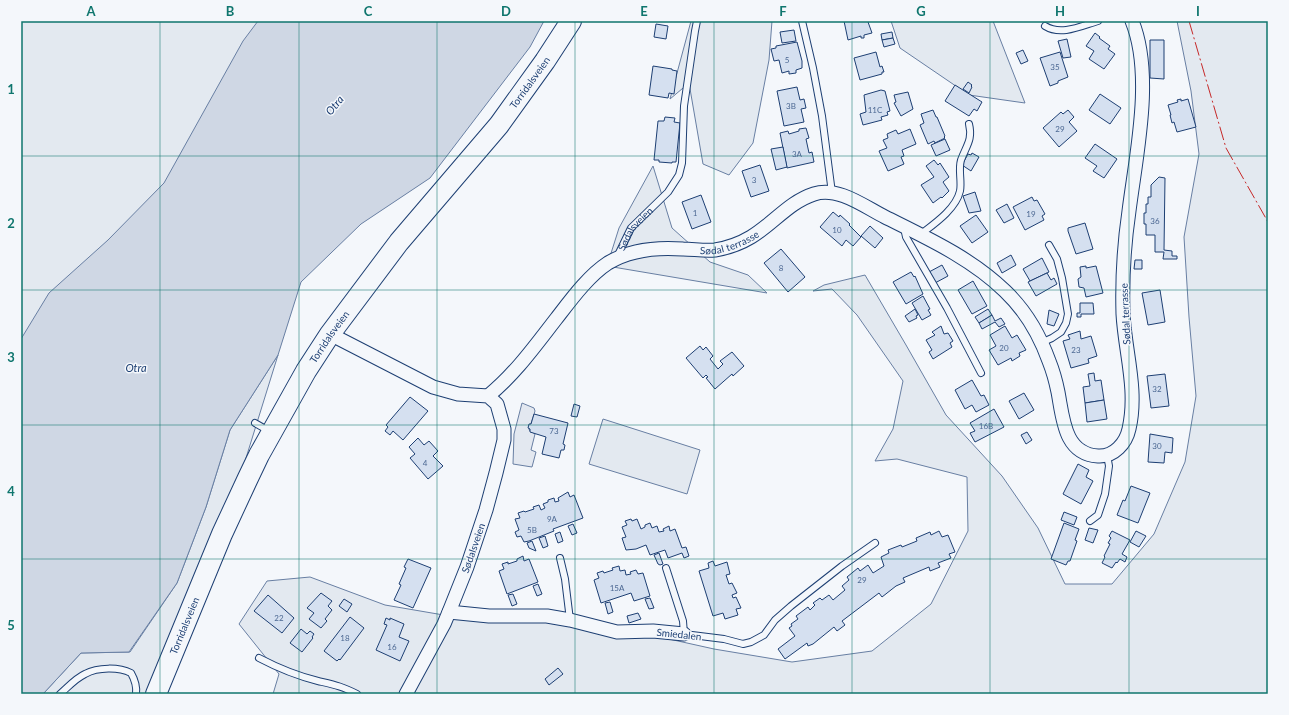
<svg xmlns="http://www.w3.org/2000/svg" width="1289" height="715" font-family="Lato,sans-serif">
<rect width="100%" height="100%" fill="#f4f7fb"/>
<!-- green -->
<g fill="#e3e9f0" stroke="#687fa3">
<polygon points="21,21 336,21 21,487"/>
<polygon points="691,21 772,21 769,60 753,143 729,175 703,164 689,83 670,99"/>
<polygon points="891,21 993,21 1025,103 969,95 900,48"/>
<polygon points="1177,21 1268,21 1268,694 273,694 279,674 239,624 267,581 310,577 385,605 467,619 527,618 633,631 714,649 792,662 872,651 931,604 968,531 967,477 897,459 875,461 893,429 903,381 857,315 832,289 813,291 824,285 865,275 906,345 946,415 1002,476 1038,528 1065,584 1112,584 1154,534 1185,462 1196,396 1189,317 1184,237 1199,154 1191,91"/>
<polygon points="653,166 672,228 710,262 748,275 767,293 607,266 619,228"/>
<polygon points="278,355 223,532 155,694 43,694 81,653 130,652 177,583 206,507 230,430"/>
<polygon points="603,419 700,450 687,494 589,464"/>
</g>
<!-- parking -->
<polygon fill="#e3e8f0" stroke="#687fa3" points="522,403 534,408 535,411 529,430 535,434 531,450 536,452 532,467 513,464 514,434"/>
<!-- water -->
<polygon fill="#cfd7e4" stroke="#687fa3" points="258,21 544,21 530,47 430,178 361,224 301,282 278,355 230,430 206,507 177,583 129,652 81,653 43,694 21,694 21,339 49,293 108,240 164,183 243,41"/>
<!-- building -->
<g fill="#d5e0f0" stroke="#1d3f73">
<polygon points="844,21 870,21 868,22 872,33 864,35 864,38 861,38 861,36 848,40"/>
<polygon points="656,24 668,26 666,39 654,37"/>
<polygon points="794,30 796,41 782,43 780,32"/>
<polygon points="892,32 893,38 882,40 881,34"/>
<polygon points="1095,33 1100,37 1099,38 1110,46 1108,49 1115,54 1104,69 1089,59 1094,51 1086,46"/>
<polygon points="893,38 895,44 884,47 882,40"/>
<polygon points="1067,39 1071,57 1063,58 1058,41"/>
<polygon points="1150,40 1164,40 1164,79 1150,78"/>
<polygon points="797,42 802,61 802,68 796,70 796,73 789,74 789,71 782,73 779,60 774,61 771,49 776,48 776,46"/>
<polygon points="1023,50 1028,61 1021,64 1016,53"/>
<polygon points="876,52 880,67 882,66 884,72 882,72 882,74 860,80 854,58"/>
<polygon points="1060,52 1068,77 1058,81 1058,83 1050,86 1040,58"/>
<polygon points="653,66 672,69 672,70 677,71 674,94 669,93 668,98 649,95"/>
<polygon points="968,82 972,85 971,86 972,87 969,93 963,89"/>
<polygon points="955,85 982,102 977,111 974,109 969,116 945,101"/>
<polygon points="797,87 800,100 804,99 806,108 801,109 804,122 784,126 777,91"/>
<polygon points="881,90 885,91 890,111 887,112 888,115 881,117 882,120 863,125 860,114 866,112 864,95"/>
<polygon points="908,92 913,109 901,116 894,103 896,102 894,95"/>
<polygon points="1100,94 1121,108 1110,124 1089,110"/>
<polygon points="1181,99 1181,101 1188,99 1196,127 1177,132 1174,122 1172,123 1170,115 1171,115 1168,105 1178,102 1177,100"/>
<polygon points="933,110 936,117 937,117 945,136 944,137 945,138 935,143 934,141 928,144 920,125 924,123 921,114"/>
<polygon points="1068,110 1074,117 1069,122 1077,131 1059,147 1043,128 1061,112 1063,114"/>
<polygon points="665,117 675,118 674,122 680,123 676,162 672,162 672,163 659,162 659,160 654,160 658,121 664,121"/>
<polygon points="806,128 809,138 806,139 809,153 812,152 814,162 787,168 780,133 788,131 789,134 799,131 799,129"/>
<polygon points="910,129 916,144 902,150 904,156 901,157 904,164 888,171 879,151 887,148 883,140 888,138 887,134 896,130 898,134"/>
<polygon points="945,139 950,150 936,156 931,145"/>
<polygon points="1095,144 1117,159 1104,178 1093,171 1097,166 1085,158"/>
<polygon points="783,147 787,167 776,170 771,149"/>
<polygon points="972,153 979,157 971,171 962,165 968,154 971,155"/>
<polygon points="934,160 938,165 940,163 949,177 943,182 949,191 942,198 941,197 933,203 921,185 934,177 926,166"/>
<polygon points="760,165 769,191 751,197 742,171"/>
<polygon points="1159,177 1165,178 1164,250 1172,251 1172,256 1177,256 1177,259 1163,259 1164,252 1155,252 1155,235 1146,235 1146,224 1144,224 1144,213 1146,213 1146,204 1148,204 1148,197 1151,197 1151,185"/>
<polygon points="975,192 981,211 969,213 963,196"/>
<polygon points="701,195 711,222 692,229 682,202"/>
<polygon points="1032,197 1034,201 1037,200 1045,214 1042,216 1044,220 1025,230 1013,207"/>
<polygon points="1007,204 1014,218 1004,223 996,210"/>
<polygon points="833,212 839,217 840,215 850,224 849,225 861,237 853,246 846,240 842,246 820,227"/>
<polygon points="976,215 988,232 972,243 960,226"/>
<polygon points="1085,223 1093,249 1076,254 1068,231 1068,228"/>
<polygon points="870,226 883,238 875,248 861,236"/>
<polygon points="781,249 805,277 788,292 764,263"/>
<polygon points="1011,255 1016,265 1002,273 997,263"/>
<polygon points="1042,258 1049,272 1030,281 1023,269"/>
<polygon points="1135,260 1142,260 1142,269 1134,269"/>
<polygon points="942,265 948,276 935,283 929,272"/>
<polygon points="1086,266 1086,268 1096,266 1103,293 1086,297 1084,288 1079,287 1078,279 1081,277 1080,267"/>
<polygon points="911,272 914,277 915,276 923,294 906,304 893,282"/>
<polygon points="1047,273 1051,280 1054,278 1057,284 1036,296 1028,282"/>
<polygon points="973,281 987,306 972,314 958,290"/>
<polygon points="1160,290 1165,322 1148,325 1142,293"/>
<polygon points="923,296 930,309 928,310 931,315 922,320 912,303"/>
<polygon points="1080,303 1093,303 1094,314 1081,314 1081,317 1077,317 1077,313 1080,313"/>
<polygon points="915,309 918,315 916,316 917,318 909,322 905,316"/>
<polygon points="988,309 992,315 979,323 975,317"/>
<polygon points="1049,310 1059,314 1054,326 1047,324"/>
<polygon points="992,315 995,321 1001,318 1005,324 999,327 995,322 982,329 979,323"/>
<polygon points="941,326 944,334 948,333 953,341 950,343 952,347 933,359 929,352 932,350 926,340 935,335 932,332"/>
<polygon points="1005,326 1012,338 1017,335 1026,350 1019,353 1020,356 1012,361 1011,358 998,365 989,350 996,346 990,335"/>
<polygon points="1080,331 1081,339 1091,336 1097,356 1088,359 1089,363 1071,368 1063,341 1070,339 1068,335"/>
<polygon points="700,346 703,350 706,347 713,356 710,359 718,369 723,364 720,361 732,352 744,366 733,376 732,374 715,389 706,378 708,377 706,375 703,378 686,358"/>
<polygon points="1094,373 1095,381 1101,380 1104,400 1085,403 1083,387 1090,386 1088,374"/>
<polygon points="1165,374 1169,406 1151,408 1147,376"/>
<polygon points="972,380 981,396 984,395 989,405 976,412 972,405 965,409 955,390"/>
<polygon points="1024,393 1034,410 1019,419 1009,401"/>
<polygon points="410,397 428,411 403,440 393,431 390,435 385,431 388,427 386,425"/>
<polygon points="1104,400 1107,419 1087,422 1085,403"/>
<polygon points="574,404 580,406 577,417 571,416"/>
<polygon points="994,409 1004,427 975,442 970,433 975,431 970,423"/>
<polygon points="534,414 568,423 563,444 565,445 564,450 561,450 559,458 542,454 546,437 530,432 530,429 528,428 529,424 531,424"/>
<polygon points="1027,432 1032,440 1026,444 1021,435"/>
<polygon points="1150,434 1173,438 1172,453 1165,452 1164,463 1148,462"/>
<polygon points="418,438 424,445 429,441 438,451 433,456 443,466 428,479 410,458 415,454 409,447"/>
<polygon points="1078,464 1089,470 1086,477 1093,481 1081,504 1063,494"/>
<polygon points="1131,486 1150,493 1138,523 1117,515 1123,500 1125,501"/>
<polygon points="568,492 570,497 574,495 583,518 553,529 554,531 529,541 524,542 521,536 517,537 515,532 519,530 515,519 520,518 518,513 524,511 525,512 534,509 533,507 539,505 541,510 545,508 543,504 548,502 548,500 554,498 555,502 559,501 558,498"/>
<polygon points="1064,512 1077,517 1074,525 1061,520"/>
<polygon points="631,519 632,521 637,519 641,529 645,527 645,525 650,523 652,528 657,526 659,532 664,531 663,529 669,526 670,531 675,529 682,548 686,547 689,556 684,558 682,553 668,558 665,550 650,555 646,545 636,549 626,550 622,538 626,537 622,527 627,525 625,521"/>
<polygon points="1064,523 1079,529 1075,540 1077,541 1070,561 1068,561 1066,565 1051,559"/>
<polygon points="573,524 577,533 572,535 568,526"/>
<polygon points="1089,528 1098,530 1093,543 1085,540"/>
<polygon points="939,531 942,537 948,535 955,552 949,554 951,558 938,563 940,567 930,571 929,567 903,578 905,582 896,586 882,597 879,593 842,621 845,625 837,631 834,627 813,644 808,646 807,643 785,659 778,649 795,636 789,628 792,626 791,624 798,619 796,616 808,607 810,610 815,605 813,603 820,598 822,600 829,595 833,600 845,590 842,586 849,580 847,577 858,568 860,571 868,565 873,573 884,566 881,557 889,553 888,550 901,545 902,547 917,541 916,538 930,532 931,535"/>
<polygon points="1112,531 1130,540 1122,554 1127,557 1125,562 1120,559 1117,563 1116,562 1112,568 1102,563 1105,557 1104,556 1110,544 1108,543 1111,538 1109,536"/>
<polygon points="1136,531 1146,536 1139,547 1130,542"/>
<polygon points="560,532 563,541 558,543 555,534"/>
<polygon points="545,536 548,546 543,548 539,538"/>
<polygon points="532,541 536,551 529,548 527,543"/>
<polygon points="659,553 663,564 660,565 658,564 654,555"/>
<polygon points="523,556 524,561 529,559 538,582 507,594 499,571 504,569 502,564 508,562 508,564 517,561 517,559"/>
<polygon points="408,559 431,568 413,608 394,600 401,585 399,584 406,568 404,567"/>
<polygon points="713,561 715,566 727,562 730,574 726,575 729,584 732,583 737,593 732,595 733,598 736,597 741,608 736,609 738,615 725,619 723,613 713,616 699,571 709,568 708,563"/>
<polygon points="619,566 620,571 625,570 626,575 631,574 630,572 636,570 638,574 643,573 650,596 634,601 631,593 601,603 594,580 599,578 597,573 603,571 604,573 613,570 612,568"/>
<polygon points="538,584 542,594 537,596 533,586"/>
<polygon points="321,593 332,601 328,606 332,610 325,619 327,621 321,628 309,619 314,613 307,608"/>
<polygon points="513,594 517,604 512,606 508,595"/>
<polygon points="268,595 294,618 282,633 254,611"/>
<polygon points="650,598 654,608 649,609 645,599"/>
<polygon points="344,599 352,604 347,612 339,606"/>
<polygon points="610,602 613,612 608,614 605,603"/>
<polygon points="638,613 641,619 629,623 627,616"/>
<polygon points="350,617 364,628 340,660 339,659 337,661 324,651"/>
<polygon points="386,618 390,620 390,618 404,624 399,637 409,641 400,661 376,650 387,625 384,624"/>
<polygon points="301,629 307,634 310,631 314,634 312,637 313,638 302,652 290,643"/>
<polygon points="558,668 563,674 549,685 545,679"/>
</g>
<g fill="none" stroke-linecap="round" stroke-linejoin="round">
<!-- lane casing -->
<g stroke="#1d3f73" stroke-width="8">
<g id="lane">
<polyline points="802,21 813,68 822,116 832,193"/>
<path d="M1045,26C1061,36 1081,26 1098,21"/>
<polyline points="904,228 906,237 947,308 981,373"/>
<path d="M921,234C934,224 956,209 960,191C962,181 958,170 961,160C966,146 973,140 969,124"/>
<path id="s1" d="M617,257L631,228L668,192L679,175L682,163L684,106L695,31L697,21"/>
<polyline points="1041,343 1052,338 1061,332 1066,323 1068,314 1062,278 1057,259 1049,245"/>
<polyline points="255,423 269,431"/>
<polyline points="1090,521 1098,515 1105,494 1109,466 1107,455"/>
<polyline points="560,558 565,579 570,620"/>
<polyline points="666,568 683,621 684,634 724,639 743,644 751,642 764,635 775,620 791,606 842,566 875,543"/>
<path d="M259,658C278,668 298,676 318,681C335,685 341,686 357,694"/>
<path d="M60,694C68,687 76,678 85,674C98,667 119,667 131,673C135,680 137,686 136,694"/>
</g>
</g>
<!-- street casing -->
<g stroke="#1d3f73" stroke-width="15">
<g id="street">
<polyline points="330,334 433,387 458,394 488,396 497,404 504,429 504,440 496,473 486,510 467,567 449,612 444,624 406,694"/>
<path id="s2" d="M488,396C515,374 535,346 556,319C570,301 588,276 608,263C631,249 657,247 683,249C693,249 704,251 715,250C727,248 741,243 751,237C773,224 789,202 814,194C838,186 865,207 885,217C927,238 971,258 1005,291C1025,310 1040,336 1049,361C1053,371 1056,382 1058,392C1063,418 1064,454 1098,456C1114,457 1126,443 1129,429C1138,390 1125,352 1123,314C1122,280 1124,245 1129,211C1136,155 1154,75 1132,21"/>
<polyline points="449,612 489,616 547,616 570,620 617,632 653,631 684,634"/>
</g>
</g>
<!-- primary casing -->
<g stroke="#1d3f73" stroke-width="22">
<g id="primary">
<path id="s3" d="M156,694L222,534L248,478L259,455L306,371L330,334L399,242L499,125L545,61L571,21"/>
</g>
</g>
<!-- lane -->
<use href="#lane" stroke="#f4f7fb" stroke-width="6"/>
<!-- street -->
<use href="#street" stroke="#f4f7fb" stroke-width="13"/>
<!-- primary -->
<use href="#primary" stroke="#f4f7fb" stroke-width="20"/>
<!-- power -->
<polyline stroke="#c62828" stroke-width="1" stroke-dasharray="14 3 2 3" stroke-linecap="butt" points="1189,21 1226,148 1268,222"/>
</g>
<!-- grid -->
<path fill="none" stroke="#0f766e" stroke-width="1" stroke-opacity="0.55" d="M160,21V694M299,21V694M437,21V694M575,21V694M714,21V694M852,21V694M990,21V694M1129,21V694M21,156H1268M21,290H1268M21,425H1268M21,559H1268"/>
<g text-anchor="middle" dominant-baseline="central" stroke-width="3" stroke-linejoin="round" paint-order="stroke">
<!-- number labels -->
<g font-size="8" fill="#4b6792">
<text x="787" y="60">5</text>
<text x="1055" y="67">35</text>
<text x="791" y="106">3B</text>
<text x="875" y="110">11C</text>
<text x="1060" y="129">29</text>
<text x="797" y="154">3A</text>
<text x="754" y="180">3</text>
<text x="695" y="213">1</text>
<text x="1031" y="214">19</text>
<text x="1155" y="221">36</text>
<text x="837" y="230">10</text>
<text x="781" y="268">8</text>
<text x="1004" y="348">20</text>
<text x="1076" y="350">23</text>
<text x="1157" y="389">32</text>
<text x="986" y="426">16B</text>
<text x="554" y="431">73</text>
<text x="1157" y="446">30</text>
<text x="425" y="463">4</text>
<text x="552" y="519">9A</text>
<text x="532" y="530">5B</text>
<text x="862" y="580">29</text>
<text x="617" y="588">15A</text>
<text x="279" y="618">22</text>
<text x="345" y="638">18</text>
<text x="392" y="647">16</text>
</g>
<!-- street labels -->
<g font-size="10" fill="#1d3f73" stroke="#f4f7fb">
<text stroke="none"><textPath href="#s3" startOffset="722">Torridalsveien</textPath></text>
<text stroke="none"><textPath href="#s1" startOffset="34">Sødalsveien</textPath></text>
<text stroke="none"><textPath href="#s2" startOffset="305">Sødal terrasse</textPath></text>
<text transform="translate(1125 314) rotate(-93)">Sødal terrasse</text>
<text stroke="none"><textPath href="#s3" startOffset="398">Torridalsveien</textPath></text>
<text transform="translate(473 548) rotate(-71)">Sødalsveien</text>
<text stroke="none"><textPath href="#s3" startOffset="74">Torridalsveien</textPath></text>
<text transform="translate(679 634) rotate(6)">Smiedalen</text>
</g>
<!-- water labels -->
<g font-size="11" font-style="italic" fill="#1d3f73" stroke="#f4f7fb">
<text transform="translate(334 105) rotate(-50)">Otra</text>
<text x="136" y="367">Otra</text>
</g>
</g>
<!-- border -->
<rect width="1289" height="715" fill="none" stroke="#f4f7fb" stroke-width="44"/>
<rect x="22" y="22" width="1245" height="671" fill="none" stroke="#0f766e" stroke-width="1.5"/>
<g font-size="13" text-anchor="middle" font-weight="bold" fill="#0f766e">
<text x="91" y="16">A</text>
<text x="230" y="16">B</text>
<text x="368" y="16">C</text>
<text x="506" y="16">D</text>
<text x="644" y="16">E</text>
<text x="783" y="16">F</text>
<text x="921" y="16">G</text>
<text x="1060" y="16">H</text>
<text x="1198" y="16">I</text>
<text x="11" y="94">1</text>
<text x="11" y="228">2</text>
<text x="11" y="362">3</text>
<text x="11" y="496">4</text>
<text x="11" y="630">5</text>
</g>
</svg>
